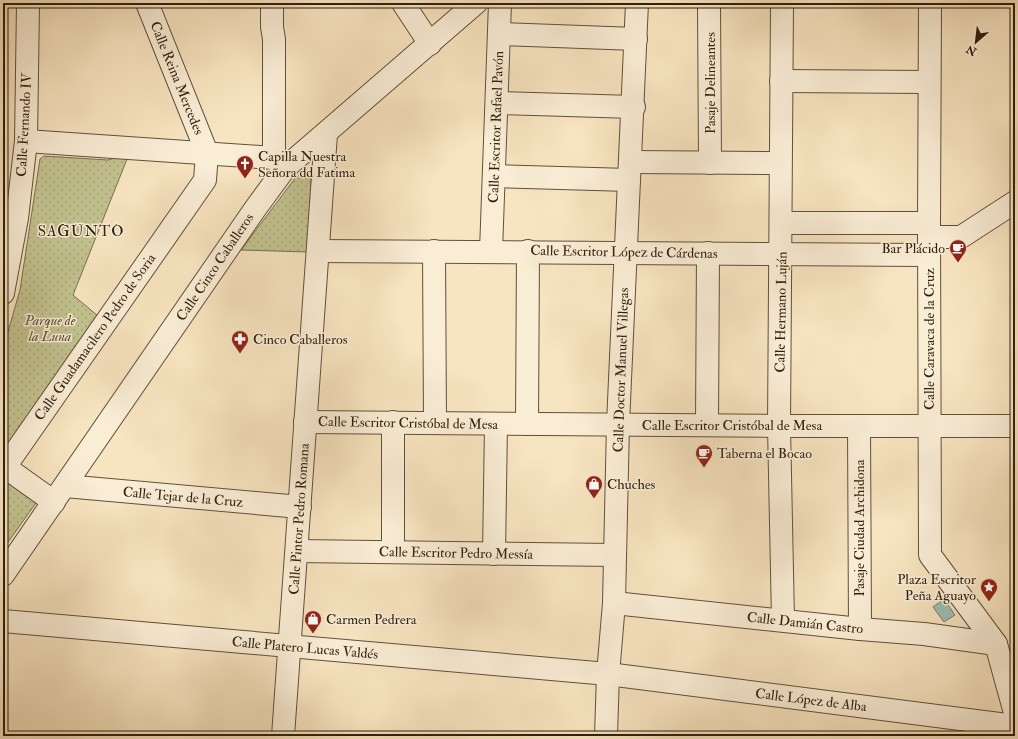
<svg xmlns="http://www.w3.org/2000/svg" width="1018" height="739" font-family="'IM FELL Double Pica',serif">
<defs>
<pattern id="park-dots" width="8" height="8" patternUnits="userSpaceOnUse"><rect width="8" height="8" fill="#c2c28f"/><path d="M2 2h.1M6 6h.1" fill="none" stroke="#a7a67a" stroke-width="1.8" stroke-linecap="round"/></pattern>
</defs>
<rect width="100%" height="100%" fill="#f7e4c0"/>
<filter id="stains"><feTurbulence type="fractalNoise" baseFrequency=".005" numOctaves="4"/><feColorMatrix values="0 0 0 0 .2 0 0 0 0 .09 0 0 0 0 .02 0 0 0 .5 -.17"/></filter>
<radialGradient id="worn" r=".72"><stop offset=".6" stop-color="#630" stop-opacity="0"/><stop offset="1" stop-color="#630" stop-opacity=".3"/></radialGradient>
<!-- park -->
<g fill="url(#park-dots)" stroke="#78704e">
<polygon points="129,154 73,295 104,321 3,466 3,349 20,290 40,159 44,156 108,160"/>
<polygon points="304,172 311,180 308,252 241,250 296,177"/>
<polygon points="3,469 41,496 3,549"/>
</g>
<!-- water -->
<polygon fill="#9dbeb4" stroke="#717e71" points="944,599 955,615 944,622 933,607"/>
<g fill="none" stroke-linecap="round" stroke-linejoin="round">
<!-- minor casing -->
<g stroke="#615039" stroke-width="24">
<g id="minor">
<polyline points="272,3 272,27 274,39 274,158"/>
<polyline points="403,3 430,44"/>
<polyline points="709,3 710,163"/>
<polyline points="782,3 779,426 783,620"/>
<polyline points="930,3 929,223 930,555 996,644 1015,713"/>
<polyline points="500,34 636,39"/>
<polyline points="781,81 929,82"/>
<polyline points="497,103 634,107"/>
<polyline points="26,141 274,158 285,168"/>
<polyline points="631,162 780,163"/>
<polyline points="494,176 629,180"/>
<polyline points="781,223 929,223"/>
<polyline points="929,237 961,237 1015,202"/>
<polyline points="318,251 929,255"/>
<polyline points="434,251 435,422"/>
<polyline points="491,251 500,3"/>
<polyline points="3,293 17,218 26,141 28,3"/>
<polyline points="305,422 779,426 1015,426"/>
<polyline points="527,424 528,251"/>
<polyline points="707,425 708,253"/>
<polyline points="859,426 860,629"/>
<polyline points="65,486 300,507"/>
<polyline points="54,502 5,467 205,180 207,153 147,3"/>
<polyline points="297,551 615,555"/>
<polyline points="393,552 393,422"/>
<polyline points="494,554 496,424"/>
<polyline points="3,575 255,209 285,168 476,3"/>
<polyline points="614,603 860,629 924,634 996,644"/>
<polyline points="3,621 608,674 1015,726"/>
<polyline points="283,736 326,134"/>
<polyline points="606,736 608,674 614,603 618,424 637,3"/>
</g>
</g>
<!-- minor -->
<use href="#minor" stroke="#faedd6" stroke-width="22"/>
</g>
<!-- icons -->
<defs>
<g id="church-pin" transform="scale(0.9)"><path d="M0 17L-7.5 6A9.5 9.5 0 1 1 7.5 6Z" fill="#8f2418" stroke="#faedd6"/><path d="M-1.2-6h2.4v3.5h3.3v2.4h-3.3V6h-2.4V-.1h-3.3v-2.4h3.3Z" fill="#fff"/></g>
<g id="cafe-pin" transform="scale(0.9)"><path d="M0 17L-7.5 6A9.5 9.5 0 1 1 7.5 6Z" fill="#8f2418" stroke="#faedd6"/><path d="M-5.5-4.5H6V0H3Q3 3.5 0 3.5H-2.5Q-5.5 3.5-5.5 0ZM3-3.2v2h1.7v-2ZM-6 4.5H4V6H-6Z" fill="#fff"/></g>
<g id="pharmacy-pin" transform="scale(0.9)"><path d="M0 17L-7.5 6A9.5 9.5 0 1 1 7.5 6Z" fill="#8f2418" stroke="#faedd6"/><path d="M-2-6h4v4h4v4h-4v4h-4v-4h-4v-4h4Z" fill="#fff"/></g>
<g id="shop-pin" transform="scale(0.9)"><path d="M0 17L-7.5 6A9.5 9.5 0 1 1 7.5 6Z" fill="#8f2418" stroke="#faedd6"/><path d="M-5-2.5h2.3a2.7 3.5 0 0 1 5.4 0H5L5.5 6h-11ZM-1.5-2.5h3a1.5 2.3 0 0 0-3 0Z" fill="#fff"/></g>
<g id="sight-pin" transform="scale(0.9)"><path d="M0 17L-7.5 6A9.5 9.5 0 1 1 7.5 6Z" fill="#8f2418" stroke="#faedd6"/><path d="M0-6L1.8-2.2L6-1.7L2.9 1.2L3.7 5.4L0 3.3L-3.7 5.4L-2.9 1.2L-6-1.7L-1.8-2.2Z" fill="#fff"/></g>
</defs>
<g fill-rule="evenodd">
<use href="#church-pin" x="245" y="164"/>
<use href="#cafe-pin" x="958" y="248"/>
<use href="#pharmacy-pin" x="240" y="339"/>
<use href="#cafe-pin" x="704" y="453"/>
<use href="#shop-pin" x="594" y="484"/>
<use href="#sight-pin" x="989" y="587"/>
<use href="#shop-pin" x="313" y="619"/>
</g>
<g text-anchor="middle" dominant-baseline="central" stroke-width="3" stroke-linejoin="round" paint-order="stroke">
<!-- street labels -->
<g font-size="14" fill="#2f1f0c" stroke="#faedd6">
<text transform="translate(177 78) rotate(68)">Calle Reina Mercedes</text>
<text transform="translate(710 83) rotate(-90)">Pasaje Delineantes</text>
<text transform="translate(24 125) rotate(-87)">Calle Fernando IV</text>
<text transform="translate(496 127) rotate(-88)">Calle Escritor Rafael Pavón</text>
<text transform="translate(624 252) rotate(1)">Calle Escritor López de Cárdenas</text>
<text transform="translate(215 267) rotate(-56)">Calle Cinco Caballeros</text>
<text transform="translate(781 312) rotate(-89)">Calle Hermano Luján</text>
<text transform="translate(95 337) rotate(-55)">Calle Guadamacilero Pedro de Soria</text>
<text transform="translate(929 339) rotate(-90)">Calle Caravaca de la Cruz</text>
<text transform="translate(621 370) rotate(-88)">Calle Doctor Manuel Villegas</text>
<text transform="translate(408 423) rotate(1)">Calle Escritor Cristóbal de Mesa</text>
<text x="732" y="425">Calle Escritor Cristóbal de Mesa</text>
<text transform="translate(183 497) rotate(5)">Calle Tejar de la Cruz</text>
<text transform="translate(299 519) rotate(-86)">Calle Pintor Pedro Romana</text>
<text transform="translate(859 528) rotate(-90)">Pasaje Ciudad Archidona</text>
<text transform="translate(456 553) rotate(1)">Calle Escritor Pedro Messía</text>
<text transform="translate(805 623) rotate(6)">Calle Damián Castro</text>
<text transform="translate(305 648) rotate(5)">Calle Platero Lucas Valdés</text>
<text transform="translate(811 700) rotate(7)">Calle López de Alba</text>
</g>
<!-- poi labels -->
<g font-size="14" fill="#2f1f0c" stroke="#faedd6" text-anchor="start">
<text x="258" y="156">Capilla Nuestra<tspan x="258" dy="16">Señora dd Fatima</tspan></text>
<text x="945" y="248" text-anchor="end">Bar Plácido</text>
<text x="253" y="339">Cinco Caballeros</text>
<text x="717" y="453">Taberna el Bocao</text>
<text x="607" y="484">Chuches</text>
<text x="976" y="579" text-anchor="end">Plaza Escritor<tspan x="976" dy="16">Peña Aguayo</tspan></text>
<text x="326" y="619">Carmen Pedrera</text>
</g>
<!-- park labels -->
<g font-size="14" font-style="italic" fill="#5b5033" stroke="#faedd6">
<text x="50" y="320">Parque de<tspan x="50" dy="16">la Luna</tspan></text>
</g>
<!-- neighbourhood labels -->
<g font-size="15" letter-spacing="1" fill="#2f1f0c" stroke="#faedd6">
<text x="81" y="231">SAGUNTO</text>
</g>
</g>
<!-- margin -->
<rect width="1018" height="739" fill="none" stroke="#f7e4c0" stroke-width="16"/>
<rect x="4" y="4" width="1010" height="731" fill="none" stroke="#2f1f0c" stroke-width="2"/>
<rect x="8" y="8" width="1002" height="723" fill="none" stroke="#2f1f0c"/>
<!-- north arrow -->
<g transform="translate(976 42) rotate(208)" stroke="#faedd6" stroke-width="3" paint-order="stroke">
<path d="M0-3L7 15L0 10L-7 15Z" fill="#2f1f0c"/>
<text y="-6" font-size="11" font-weight="bold" text-anchor="middle" fill="#2f1f0c">N</text>
</g>
<rect width="100%" height="100%" filter="url(#stains)"/>
<rect width="100%" height="100%" fill="url(#worn)"/>
</svg>
